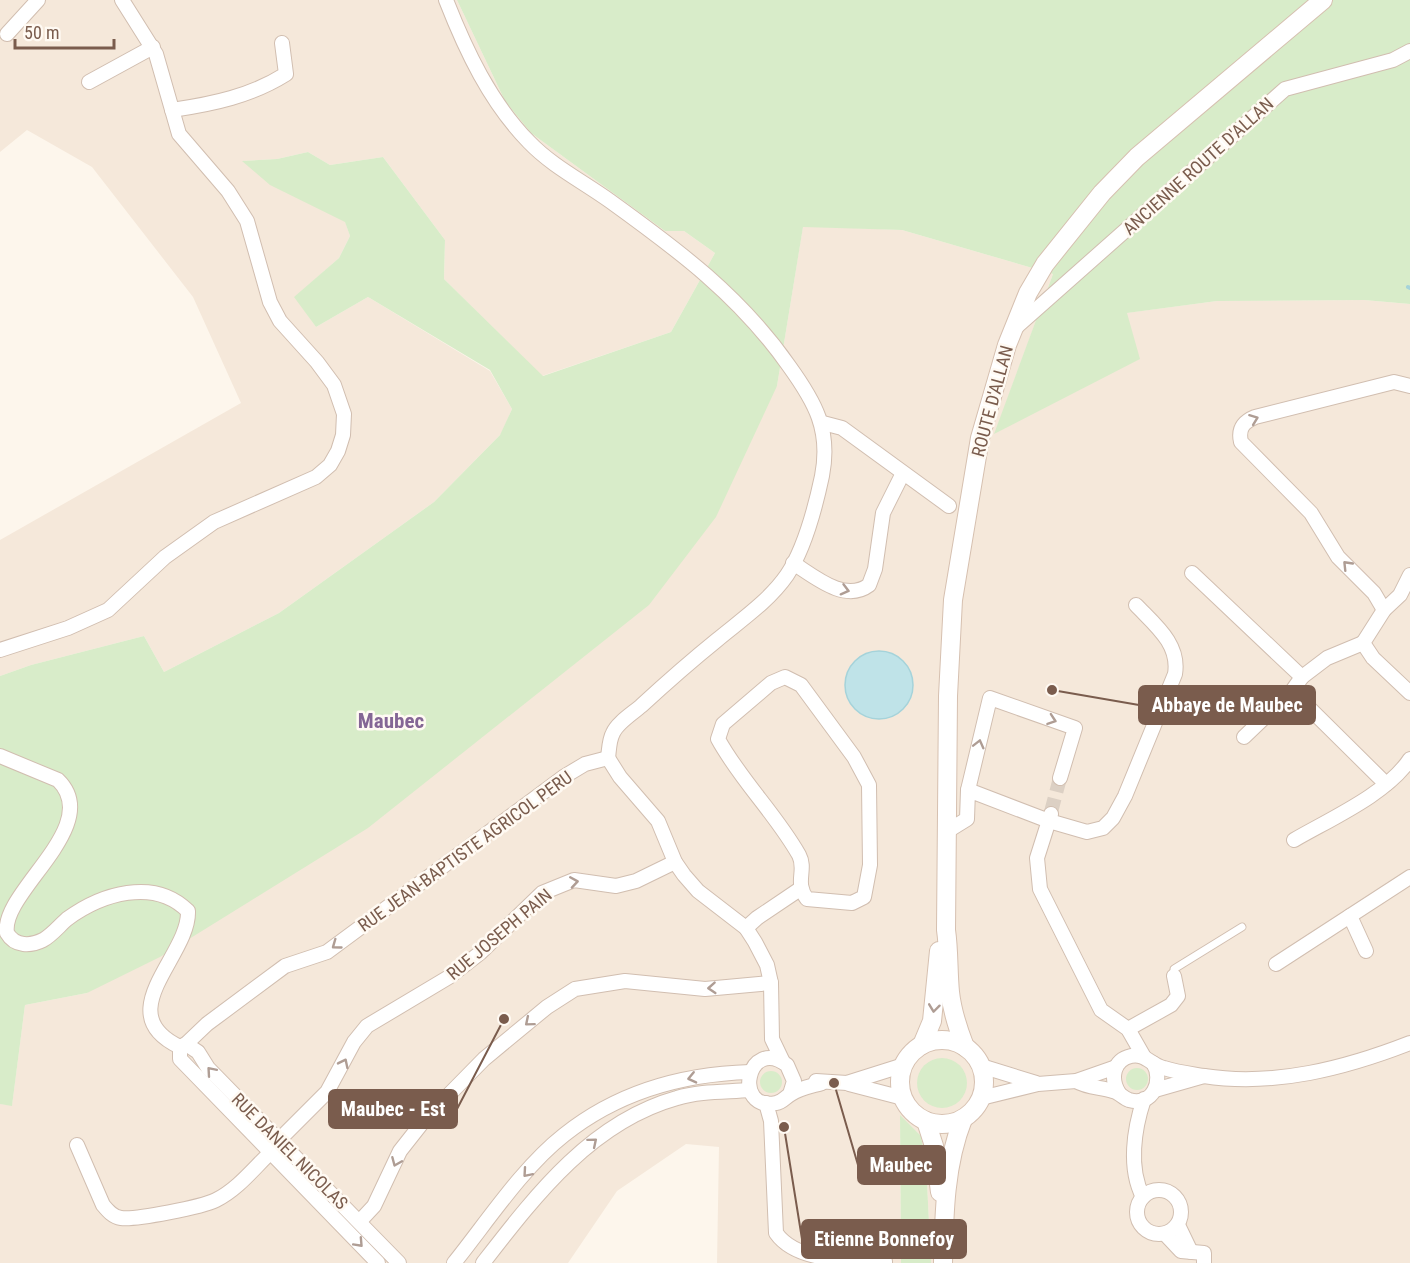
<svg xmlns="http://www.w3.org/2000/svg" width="1410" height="1263" font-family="'Roboto Condensed',sans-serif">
<rect width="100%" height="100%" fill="#fdf6ec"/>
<!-- residential -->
<g fill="#f5e8da">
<polygon points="0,0 457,0 505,101 531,133 665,231 684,231 715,253 671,332 542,376 444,279 445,240 383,157 330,165 308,152 277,159 243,161 345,221 350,236 339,258 295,297 316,327 368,297 490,371 512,409 501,434 434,502 279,613 164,672 144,636 31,665 0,676 0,540 241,403 193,297 92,167 27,130 0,152"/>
<polygon points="803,226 902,230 1053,274 995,433 1126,313 1217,301 1364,300 1410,304 1410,1263 931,1263 926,1162 921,1136 900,1116 901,1263 717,1263 719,1147 686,1144 617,1191 568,1263 0,1263 0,1104 12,1105 25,1005 87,993 777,386"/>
</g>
<!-- green -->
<g fill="#d8ecc9">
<polygon points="457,0 1410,0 1410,304 1364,300 1217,301 1127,313 1140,359 994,434 1053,274 902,230 803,227 777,386 716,517 649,605 368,828 160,957 87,993 25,1005 12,1106 0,1104 0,676 31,665 144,636 164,672 279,613 434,502 500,435 512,409 490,370 368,297 316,327 294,297 339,258 350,236 345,222 270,185 242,161 277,159 308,152 330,165 383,157 445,240 444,279 543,376 671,332 715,253 684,231 665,231 531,133 505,101"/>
<circle cx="942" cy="1083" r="25"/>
<circle cx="1137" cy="1079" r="11"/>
<circle cx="771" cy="1082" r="11"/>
<polygon points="900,1115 921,1136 926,1162 931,1263 901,1263"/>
</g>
<!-- water -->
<circle fill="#bfe3e8" stroke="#a5d3da" stroke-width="1.5" cx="879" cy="685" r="34"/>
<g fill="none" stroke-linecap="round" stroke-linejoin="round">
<!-- stream -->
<polyline stroke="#a5d3da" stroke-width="4" points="1408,287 1410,288"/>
<!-- street-tunnel -->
<polyline stroke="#dcd0c4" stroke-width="14" stroke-dasharray="14 7" stroke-linecap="butt" points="1051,812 1060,778"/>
<!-- lane casing -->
<g stroke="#d1beb0" stroke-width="9">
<polyline id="lane" points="1174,976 1174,969 1242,927"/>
</g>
<!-- street casing -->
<g stroke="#d1beb0" stroke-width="16">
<g id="street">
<path d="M446,0C466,51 490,102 529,142C552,166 582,181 610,201C678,250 740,296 789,366C815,402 831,430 822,476C815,509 805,548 787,575C769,601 741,620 717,640C691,661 666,683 641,706C633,713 617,723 613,733C609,740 609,751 608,758"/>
<polyline points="7,34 38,0"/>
<polyline points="89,82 153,47"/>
<path d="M172,110C213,104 251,96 286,74L282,43"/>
<polyline points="1014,329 1285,89 1393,60 1410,51"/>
<polyline points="823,423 842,428 949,506"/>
<path d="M793,563C815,577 845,603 869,585L875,569L883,513L902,475"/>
<polyline points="1192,573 1302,677 1292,691 1386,784"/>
<polyline points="1410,575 1400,595 1384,610 1363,643 1373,658 1410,693"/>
<path d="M1384,610L1374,593L1338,557L1311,513L1241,442C1238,429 1243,422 1255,417L1394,382L1410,386"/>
<polyline points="0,650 68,628 108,610 165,557 214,522 316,477 330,465 338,451 343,435 344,414 334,385 317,362 280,321 270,302 247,221 228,191 179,134 156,54 122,0"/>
<path d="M785,677L801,685L854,757L869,785L870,865L864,897L852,903L807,899C794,882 807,870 799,855C776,814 741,781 718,739L723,724L771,683Z"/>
<polyline points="1302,677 1327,658 1363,643"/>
<polyline points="1244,737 1292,691"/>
<path d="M0,756L58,780C105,826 0,892 7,933C15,947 31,946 43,940C52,935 59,926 67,919C101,894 154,877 188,911C190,956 108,1013 180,1047"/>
<polyline points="608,758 620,777 658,821 675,862 684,875 698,891 746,928 755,942 767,965 771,983 772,1039 783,1062"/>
<polyline points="968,790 990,698 1075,728 1060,778"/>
<polyline points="1051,814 1037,858 1040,889 1101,1010 1128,1029 1144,1057"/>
<path d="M946,832L967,819L968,790L1049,821L1087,832L1103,828L1113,818L1125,796L1175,674C1180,644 1155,625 1136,605"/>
<path d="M1294,840C1330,819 1387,794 1410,759"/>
<polyline points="1350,916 1366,951"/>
<polyline points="746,928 757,918 800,889"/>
<polyline points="1276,964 1410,877"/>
<polyline points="1128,1029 1171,1005 1178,996 1174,976"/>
<polyline points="186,1044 207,1024 285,966 327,952 565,776 585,764 608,758"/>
<polyline points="180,1047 186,1044 198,1052 208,1068 399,1263"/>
<polyline points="180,1047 180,1059 378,1263"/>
<polyline points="981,1066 1036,1083"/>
<polyline points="816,1081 847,1083 904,1065"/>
<path d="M1076,1081C1088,1088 1100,1087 1113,1091C1119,1092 1123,1098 1129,1100C1153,1107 1164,1080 1153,1063"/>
<polyline points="849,1084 903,1098"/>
<polyline points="1155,1090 1204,1076"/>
<path d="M1119,1093C1110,1079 1113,1060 1131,1056C1145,1053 1151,1065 1164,1068C1176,1072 1192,1074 1204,1076C1274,1087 1346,1068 1410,1043"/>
<path d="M790,1094L794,1081L787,1065C747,1035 732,1112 776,1103C783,1102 785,1097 791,1094C800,1088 812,1086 822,1083"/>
<polyline points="981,1098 1038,1084 1076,1081 1116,1067"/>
<path d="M766,1103L771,1121L776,1233C797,1263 850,1260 885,1261V1263"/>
<polyline points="280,1139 327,1092 354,1042 367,1026 449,977 480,953 542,893 574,880 616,886 636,881 675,862"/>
<path d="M77,1145L103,1205C108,1211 113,1217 121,1218C136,1220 202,1207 216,1200C238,1189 254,1168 271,1152"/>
<circle cx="1159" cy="1212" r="22"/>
<path d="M1143,1197C1128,1168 1134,1129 1144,1099"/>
<polyline points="360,1221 374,1206 400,1151 426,1118 484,1059 547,1007 575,989 625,981 705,989 771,983"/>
<polyline points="1178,1225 1191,1252"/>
<polyline points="1165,1234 1181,1251 1204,1253 1204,1263"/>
<path d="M454,1263C487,1222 522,1168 564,1135C618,1092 682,1074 750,1072"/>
<path d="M483,1263C535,1196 591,1122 677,1098C700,1091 725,1092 750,1090"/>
</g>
</g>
<!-- secondary casing -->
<g stroke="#d6c0b0" stroke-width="20">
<g id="secondary">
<circle cx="942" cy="1082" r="42"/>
<polyline points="922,1045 932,1021 939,951"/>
<path d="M965,1047C958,1029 952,1011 950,992C948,971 949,950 946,930L948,696L953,600L980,438L1007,345L1028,293L1045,264L1102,193L1137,157L1323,0"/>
<polyline points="926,1121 934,1146 940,1192"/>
<path d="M943,1263C944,1214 945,1164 963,1119"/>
</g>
</g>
<!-- lane -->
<use href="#lane" stroke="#fff" stroke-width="7"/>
<!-- street -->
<use href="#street" stroke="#fff" stroke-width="14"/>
<!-- secondary -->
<use href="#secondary" stroke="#fff" stroke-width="18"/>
</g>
<!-- one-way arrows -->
<defs><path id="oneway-chevron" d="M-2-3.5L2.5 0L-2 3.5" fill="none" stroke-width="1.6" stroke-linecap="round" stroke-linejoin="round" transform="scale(1.5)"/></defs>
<g stroke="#af9d94">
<use href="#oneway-chevron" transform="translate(1254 419) rotate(-21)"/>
<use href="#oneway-chevron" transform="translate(1347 565) rotate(-134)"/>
<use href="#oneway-chevron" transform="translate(845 590) rotate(15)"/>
<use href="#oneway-chevron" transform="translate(1052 720) rotate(19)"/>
<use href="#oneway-chevron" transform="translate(979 744) rotate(-76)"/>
<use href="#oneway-chevron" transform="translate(574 882) rotate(-9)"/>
<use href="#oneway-chevron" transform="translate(336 945) rotate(144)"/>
<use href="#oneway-chevron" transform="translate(712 988) rotate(176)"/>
<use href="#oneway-chevron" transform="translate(934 1008) rotate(97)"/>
<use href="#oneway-chevron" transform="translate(529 1022) rotate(140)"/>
<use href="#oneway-chevron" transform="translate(344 1063) rotate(-64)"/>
<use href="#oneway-chevron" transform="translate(211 1071) rotate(-131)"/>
<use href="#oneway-chevron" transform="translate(692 1078) rotate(167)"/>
<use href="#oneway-chevron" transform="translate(593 1142) rotate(-40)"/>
<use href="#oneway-chevron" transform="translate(396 1162) rotate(113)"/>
<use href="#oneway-chevron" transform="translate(527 1173) rotate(131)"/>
<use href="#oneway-chevron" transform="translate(359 1243) rotate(47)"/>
</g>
<g text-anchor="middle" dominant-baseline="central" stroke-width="5" stroke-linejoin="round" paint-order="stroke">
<!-- street labels -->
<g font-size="18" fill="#7a5c4d" stroke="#fffaf3">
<text transform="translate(1198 166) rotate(-42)">ANCIENNE ROUTE D'ALLAN</text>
<text transform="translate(992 401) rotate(-75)">ROUTE D'ALLAN</text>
<text transform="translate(465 851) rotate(-36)">RUE JEAN-BAPTISTE AGRICOL PERU</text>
<text transform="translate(499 934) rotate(-40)">RUE JOSEPH PAIN</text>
<text transform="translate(290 1151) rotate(45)">RUE DANIEL NICOLAS</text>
</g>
<!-- quarter labels -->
<g font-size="21" font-weight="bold" fill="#846695" stroke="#fffaf3">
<text x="391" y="721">Maubec</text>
</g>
</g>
<!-- callouts -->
<path fill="none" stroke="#7a5c4d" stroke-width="2" d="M1052 690L1139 705M504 1019L457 1109M834 1083L858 1165M784 1127L802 1239"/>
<g fill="#7a5c4d" stroke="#fffaf3" stroke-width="2">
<circle cx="1052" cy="690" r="6"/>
<circle cx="504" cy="1019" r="6"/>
<circle cx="834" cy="1083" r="6"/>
<circle cx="784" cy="1127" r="6"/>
</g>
<g fill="#7a5c4d" stroke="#7a5c4d" stroke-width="2">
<rect x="1139" y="686" width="176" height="38" rx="6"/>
<rect x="329" y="1090" width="128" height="38" rx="6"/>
<rect x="858" y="1146" width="87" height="38" rx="6"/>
<rect x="802" y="1220" width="164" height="38" rx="6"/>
</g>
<g font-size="20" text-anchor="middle" font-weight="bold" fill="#fff">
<text x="1227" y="712">Abbaye de Maubec</text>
<text x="393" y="1116">Maubec - Est</text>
<text x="901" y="1172">Maubec</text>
<text x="884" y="1246">Etienne Bonnefoy</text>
</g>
<!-- scale -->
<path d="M15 39v9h99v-9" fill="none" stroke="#7a5c4d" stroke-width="3"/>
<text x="24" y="39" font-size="18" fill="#7a5c4d" stroke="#fffaf3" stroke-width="4.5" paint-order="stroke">50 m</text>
</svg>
